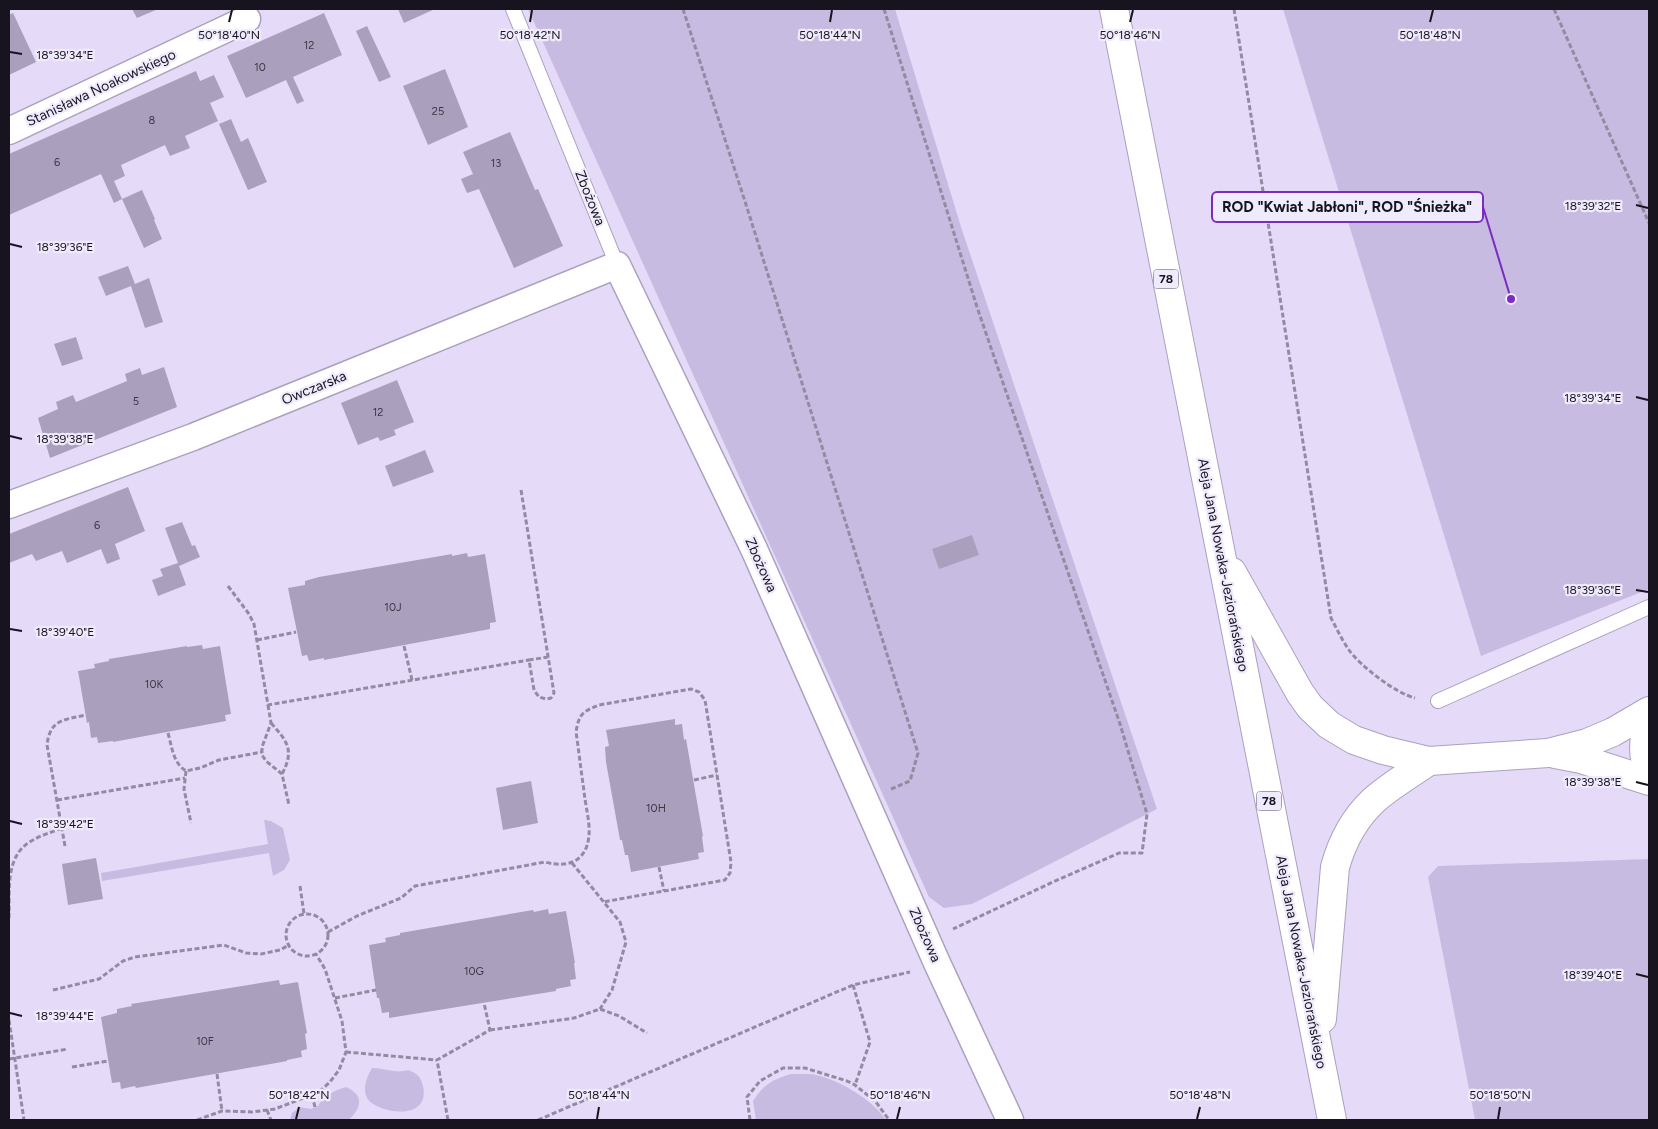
<svg xmlns="http://www.w3.org/2000/svg" width="1658" height="1129" font-family="Figtree,sans-serif">
<rect width="100%" height="100%" fill="#e5dbf9"/>
<!-- green -->
<g fill="#c8bbe1">
<polygon points="528,9 895,9 961,227 1157,809 972,904 944,908 929,897"/>
<polygon points="1283,9 1649,9 1649,589 1481,656"/>
<polygon points="264,820 271,821 283,828 290,860 284,870 273,876 269,853 102,881 101,873 268,844"/>
<polygon points="1649,859 1649,1120 1475,1120 1428,877 1438,866"/>
<path d="M372,1068C385,1068 396,1074 408,1070C417,1073 421,1077 423,1086C431,1123 376,1113 367,1098C362,1088 367,1077 372,1068Z"/>
<path d="M791,1074C797,1074 804,1074 811,1074C836,1078 871,1098 886,1120H756L753,1101C764,1084 772,1080 791,1074Z"/>
<path d="M346,1087C364,1095 362,1107 349,1120H290L292,1113L300,1107L311,1109L318,1106C324,1095 334,1091 346,1087Z"/>
</g>
<!-- building -->
<g fill="#aaa0bd">
<polygon points="132,9 158,9 137,18"/>
<polygon points="398,9 435,9 404,23"/>
<polygon points="13,13 36,62 9,75 9,15"/>
<polygon points="324,13 342,55 293,77 304,101 297,104 286,80 246,98 227,56"/>
<polygon points="367,26 391,77 379,82 356,31"/>
<polygon points="445,69 468,127 428,145 403,86"/>
<polygon points="196,71 200,81 214,75 224,97 210,103 218,121 185,136 190,148 170,156 165,145 121,165 125,176 114,181 122,199 114,203 101,174 9,215 9,154"/>
<polygon points="231,119 241,142 248,138 267,182 248,190 219,124"/>
<polygon points="510,132 535,190 538,189 563,246 514,268 479,189 467,193 461,179 473,174 463,152"/>
<polygon points="142,190 155,219 154,220 162,239 144,248 122,199"/>
<polygon points="128,266 135,284 149,278 163,322 145,328 131,286 106,296 98,277"/>
<polygon points="76,337 83,359 62,366 54,344"/>
<polygon points="164,367 177,407 50,458 38,418 58,409 56,402 73,395 76,402 127,381 125,374 140,368 142,375"/>
<polygon points="397,380 414,422 394,430 396,435 380,441 378,437 358,445 341,403"/>
<polygon points="425,450 434,472 393,487 385,466"/>
<polygon points="128,487 145,531 115,544 120,559 107,564 101,549 67,563 62,551 36,561 32,554 9,563 9,534"/>
<polygon points="182,522 192,546 195,545 200,557 179,566 186,585 158,596 152,580 163,576 160,569 178,563 165,528"/>
<polygon points="972,535 979,555 939,569 932,549"/>
<polygon points="467,553 468,557 485,554 496,622 490,623 490,629 324,660 324,658 309,661 307,655 302,656 288,588 305,585 305,581 319,577 452,554 452,556"/>
<polygon points="202,645 203,649 220,646 231,714 225,715 226,721 113,742 113,741 98,743 97,737 91,738 89,722 87,723 78,671 95,668 94,664 109,661 109,659 187,646 187,647"/>
<polygon points="675,719 675,725 682,724 684,740 686,739 703,836 702,837 704,852 698,853 699,859 631,872 628,855 625,855 622,840 620,840 606,762 605,747 609,746 606,730"/>
<polygon points="531,781 538,823 503,830 496,788"/>
<polygon points="96,858 103,899 68,905 62,864"/>
<polygon points="548,909 549,914 566,911 575,963 574,963 576,979 570,980 571,986 556,989 556,991 389,1018 389,1012 382,1013 379,998 377,998 369,945 386,942 385,938 400,935 400,933 533,910 534,912"/>
<polygon points="279,980 280,985 298,982 307,1033 305,1034 307,1049 301,1051 302,1057 287,1060 287,1061 136,1088 135,1086 121,1089 120,1082 112,1083 101,1017 117,1013 117,1009 132,1006 131,1004"/>
</g>
<g fill="none" stroke-linecap="round" stroke-linejoin="round">
<!-- service casing -->
<g stroke="#aba1be" stroke-width="16">
<g id="service">
<polyline points="513,9 617,265"/>
<polyline points="1438,701 1649,607"/>
</g>
</g>
<!-- minor casing -->
<g stroke="#aba1be" stroke-width="29">
<g id="minor">
<polyline points="9,131 247,19"/>
<polyline points="9,505 193,437 617,265 754,549 937,963 1010,1120"/>
</g>
</g>
<!-- secondary casing -->
<g stroke="#aba1be" stroke-width="30">
<path id="secondary" d="M1649,720C1644,736 1641,755 1649,770"/>
</g>
<!-- primary casing -->
<g stroke="#aba1be" stroke-width="30">
<g id="primary">
<polyline points="1114,9 1332,1120"/>
<polyline points="1232,572 1300,693 1310,707 1329,725 1354,740 1383,750 1429,761 1548,753 1587,743 1613,732 1649,711"/>
<polyline points="1555,754 1581,759 1649,781"/>
<path d="M1322,1019L1335,867C1342,842 1354,819 1373,801C1388,787 1412,773 1429,761"/>
</g>
</g>
<!-- path -->
<g stroke="#928ba1" stroke-width="3" stroke-dasharray="5 2.5" stroke-linecap="butt">
<polyline points="683,9 749,214 918,753 910,781 891,789"/>
<polyline points="884,9 977,307 1120,724 1147,814 1142,853 1119,853 1053,882 953,929"/>
<path d="M1234,9L1331,618C1337,629 1342,640 1349,650C1360,666 1397,694 1415,698"/>
<polyline points="1554,9 1649,223"/>
<polyline points="521,490 554,693 551,698 546,699 539,697 534,690 529,660 548,657"/>
<polyline points="228,586 249,614 254,624 268,705 529,660"/>
<polyline points="257,640 296,632"/>
<polyline points="404,646 412,680"/>
<polyline points="268,705 271,723 262,747 262,755 266,761 282,774 289,805"/>
<path d="M271,723C287,741 295,750 282,774"/>
<path d="M168,733C172,747 173,763 186,771L200,768L219,760L262,752"/>
<polyline points="186,771 184,789 191,823"/>
<polyline points="694,780 717,775"/>
<polyline points="57,800 185,778"/>
<path d="M65,846L47,745C50,719 64,720 86,715"/>
<polyline points="572,863 620,922 626,942 612,990 600,1009"/>
<polyline points="659,867 664,891"/>
<polyline points="300,886 304,914"/>
<circle cx="307" cy="935" r="21"/>
<path d="M9,918C10,891 4,855 33,840C42,835 52,832 62,828"/>
<path d="M328,932L357,916L401,898L415,886L545,862C574,870 591,856 589,826C588,814 585,802 584,791C581,771 579,752 576,732C579,714 582,712 599,705L691,689L699,692L705,700L731,862L730,873L725,880L603,902"/>
<polyline points="853,985 870,1042 855,1085"/>
<polyline points="53,990 99,979 123,961 135,957 224,945 246,953 261,954 280,950 289,945"/>
<polyline points="335,998 376,990"/>
<polyline points="9,1020 24,1120"/>
<polyline points="490,1030 574,1018 600,1009 619,1016 647,1033"/>
<polyline points="346,1052 437,1060"/>
<polyline points="9,1059 68,1049"/>
<polyline points="72,1067 108,1061"/>
<polyline points="217,1074 222,1111"/>
<polyline points="312,1095 315,1107"/>
<polyline points="267,1110 271,1120"/>
<polyline points="197,1120 222,1111 252,1112 275,1109 319,1092 330,1082 339,1070 346,1052 342,1021 325,969 316,954"/>
<polyline points="448,1120 437,1060 490,1030 484,1003"/>
<polyline points="538,1120 853,985 910,972"/>
<polyline points="750,1120 747,1097 760,1081 783,1068 805,1068 847,1081 855,1085 876,1102 889,1120"/>
</g>
<!-- service -->
<use href="#service" stroke="#fff" stroke-width="14"/>
<!-- minor -->
<use href="#minor" stroke="#fff" stroke-width="26"/>
<!-- secondary -->
<use href="#secondary" stroke="#fff" stroke-width="28"/>
<!-- primary -->
<use href="#primary" stroke="#fff" stroke-width="28"/>
</g>
<!-- ticks -->
<path fill="none" stroke="#18141f" stroke-width="2" d="M229,22L232,10M530,22L532,10M830,22L832,10M1130,22L1133,10M1430,22L1433,10M10,52L22,54M1636,205L1648,208M10,244L22,247M1636,397L1648,400M10,436L22,439M1636,590L1648,592M10,629L22,631M1636,782L1648,785M10,821L22,824M1636,974L1648,977M10,1013L22,1016M296,1119L299,1107M597,1119L599,1107M897,1119L900,1107M1197,1119L1200,1107M1498,1119L1500,1107"/>
<g text-anchor="middle" dominant-baseline="central" stroke-width="4.5" stroke-linejoin="round" paint-order="stroke">
<!-- number labels -->
<g font-size="11" fill="#3c3746">
<text x="309" y="45">12</text>
<text x="260" y="67">10</text>
<text x="438" y="111">25</text>
<text x="152" y="120">8</text>
<text x="57" y="162">6</text>
<text x="496" y="163">13</text>
<text x="136" y="401">5</text>
<text x="378" y="412">12</text>
<text x="97" y="525">6</text>
<text x="393" y="607">10J</text>
<text x="154" y="684">10K</text>
<text x="656" y="808">10H</text>
<text x="474" y="971">10G</text>
<text x="205" y="1041">10F</text>
</g>
<!-- shield labels -->
<g fill="#f0eafd" stroke="#595462" stroke-width="1">
<rect x="1153.5" y="269.5" width="25" height="19" rx="4"/>
<rect x="1256.5" y="791.5" width="25" height="19" rx="4"/>
</g>
<g font-size="12" font-weight="bold" fill="#18141f">
<text x="1166" y="279">78</text>
<text x="1269" y="801">78</text>
</g>
<!-- street labels -->
<g font-size="14" fill="#18141f" stroke="#f0eafd">
<text transform="translate(101 88) rotate(-25)">Stanisława Noakowskiego</text>
<text transform="translate(590 198) rotate(68)">Zbożowa</text>
<text transform="translate(314 388) rotate(-22)">Owczarska</text>
<text transform="translate(761 565) rotate(66)">Zbożowa</text>
<text transform="translate(1223 565) rotate(79)">Aleja Jana Nowaka-Jeziorańskiego</text>
<text transform="translate(925 935) rotate(66)">Zbożowa</text>
<text transform="translate(1301 962) rotate(79)">Aleja Jana Nowaka-Jeziorańskiego</text>
</g>
</g>
<g font-size="12" text-anchor="middle" fill="#18141f" stroke="#f0eafd" stroke-width="4.5" stroke-linejoin="round" paint-order="stroke">
<text x="229" y="39">50°18'40"N</text>
<text x="530" y="39">50°18'42"N</text>
<text x="830" y="39">50°18'44"N</text>
<text x="1130" y="39">50°18'46"N</text>
<text x="1430" y="39">50°18'48"N</text>
<text x="65" y="59">18°39'34"E</text>
<text x="1593" y="210">18°39'32"E</text>
<text x="65" y="251">18°39'36"E</text>
<text x="1593" y="402">18°39'34"E</text>
<text x="65" y="443">18°39'38"E</text>
<text x="1593" y="594">18°39'36"E</text>
<text x="65" y="636">18°39'40"E</text>
<text x="1593" y="786">18°39'38"E</text>
<text x="65" y="828">18°39'42"E</text>
<text x="1593" y="979">18°39'40"E</text>
<text x="65" y="1020">18°39'44"E</text>
<text x="299" y="1099">50°18'42"N</text>
<text x="599" y="1099">50°18'44"N</text>
<text x="900" y="1099">50°18'46"N</text>
<text x="1200" y="1099">50°18'48"N</text>
<text x="1500" y="1099">50°18'50"N</text>
</g>
<!-- callouts -->
<path fill="none" stroke="#7b2cbf" stroke-width="2" d="M1511 299L1483 207"/>
<circle fill="#7b2cbf" stroke="#f0eafd" stroke-width="2" cx="1511" cy="299" r="5"/>
<rect fill="#f0eafd" stroke="#7b2cbf" stroke-width="2" x="1212" y="192" width="271" height="30" rx="5"/>
<g font-size="15" text-anchor="middle" font-weight="bold" fill="#18141f">
<text x="1347" y="212">ROD "Kwiat Jabłoni", ROD "Śnieżka"</text>
</g>
<!-- border -->
<rect width="1658" height="1129" fill="none" stroke="#18141f" stroke-width="20"/>
</svg>
